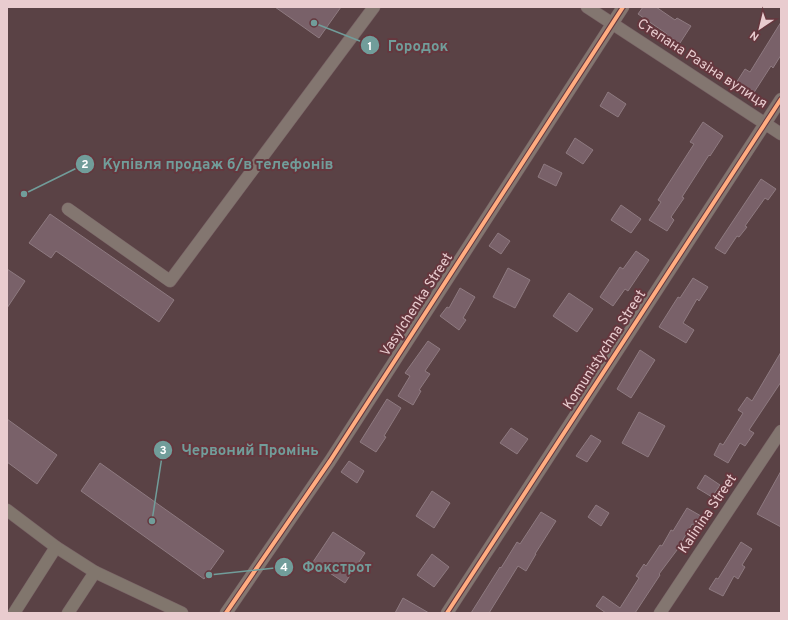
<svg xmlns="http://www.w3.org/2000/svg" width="788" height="620" font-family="Overpass,sans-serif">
<rect width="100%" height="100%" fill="#5a4245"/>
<!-- building -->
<g fill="#796169" stroke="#8e7a80">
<polygon points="275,7 341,7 319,38"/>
<polygon points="643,7 656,7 675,20 677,18 691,26 680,43 666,35 667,34 638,14"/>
<polygon points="781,22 781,55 773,68 771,66 753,94 736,83 745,69 750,72"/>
<polygon points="608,92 626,104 618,117 600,106"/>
<polygon points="703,122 723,136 710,156 709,155 682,197 684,198 671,217 674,220 667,231 649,220 661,202 658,200 694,144 690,142"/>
<polygon points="575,138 593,150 583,164 566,153"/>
<polygon points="544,164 562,173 556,186 538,177"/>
<polygon points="761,179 776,189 768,200 765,198 745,226 747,227 739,237 737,236 725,254 715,248"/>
<polygon points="621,205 641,219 631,233 611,220"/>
<polygon points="50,214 174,300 159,322 56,251 51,258 29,243"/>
<polygon points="498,233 510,241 501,254 489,246"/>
<polygon points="636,251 649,260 628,291 625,289 613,306 600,297 620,267 623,269"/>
<polygon points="508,268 530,280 515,308 493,297"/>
<polygon points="7,269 25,281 7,308"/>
<polygon points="693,278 708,287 699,301 697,299 683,323 694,330 686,343 659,327 678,297 680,298"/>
<polygon points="460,288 475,297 463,318 466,320 459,330 440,316 447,307 449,308"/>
<polygon points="569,293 593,309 577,332 553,316"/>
<polygon points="428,341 440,349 425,371 430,374 419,390 421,391 413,405 398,396 410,376 405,373"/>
<polygon points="640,350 655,360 631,398 617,389"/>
<polygon points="781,352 781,382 749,430 754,433 745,446 740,443 728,463 714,455 720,443 723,445 743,413 738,410 747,397 752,401"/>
<polygon points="387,399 401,408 384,436 386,437 376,452 360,442"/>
<polygon points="639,412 665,426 648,457 622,443"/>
<polygon points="7,419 57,455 37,484 7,462"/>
<polygon points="511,428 528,439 517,454 500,443"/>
<polygon points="591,435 601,441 587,462 576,456"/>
<polygon points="349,461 364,471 357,483 341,472"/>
<polygon points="100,463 224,551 204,579 81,491"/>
<polygon points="781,471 781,527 757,514"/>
<polygon points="705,475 720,485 712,497 697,488"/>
<polygon points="432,491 450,503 434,528 416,516"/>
<polygon points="596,505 609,513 601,526 588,517"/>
<polygon points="687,508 701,516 695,526 692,524 677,550 659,574 660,575 635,613 606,613 596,606 603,596 620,608 639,578 636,576 644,564 646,566 660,545 662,546 671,530 673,531"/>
<polygon points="541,512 556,521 535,554 536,554 526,571 518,566 489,613 471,613 500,567 501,568 517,542 520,544"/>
<polygon points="333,532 365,553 345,583 313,562"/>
<polygon points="741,542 752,549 742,565 745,567 738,579 734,576 723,596 709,589 716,578 718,579"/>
<polygon points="432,554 449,567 434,587 417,575"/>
<polygon points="403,598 429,613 395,613"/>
</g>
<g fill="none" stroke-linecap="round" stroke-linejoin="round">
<!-- street casing -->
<g stroke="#786265" stroke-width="13">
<g id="street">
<polyline points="587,7 781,134"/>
<polyline points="68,209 170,281 374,7"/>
<polyline points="226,613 330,461 623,7"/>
<polyline points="447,613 781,99"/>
<polyline points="660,613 781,431"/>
</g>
</g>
<!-- secondary casing -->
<g stroke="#786265" stroke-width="13">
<g id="secondary">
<polyline points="7,510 56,547 95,572 182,613"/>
<polyline points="14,613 56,547"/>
<polyline points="68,613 95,572"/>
</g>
</g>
<!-- street -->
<use href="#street" stroke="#837670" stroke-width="12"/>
<!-- secondary -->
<use href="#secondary" stroke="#81766d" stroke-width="12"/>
<!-- cycleway casing -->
<g stroke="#65373e" stroke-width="6">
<g id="cycleway">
<polyline points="226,613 330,461 623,7"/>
<polyline points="447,613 781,99"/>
</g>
</g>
<!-- cycleway -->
<use href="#cycleway" stroke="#ffac80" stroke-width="4"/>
</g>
<g text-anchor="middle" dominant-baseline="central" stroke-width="4" stroke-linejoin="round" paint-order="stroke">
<!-- street labels -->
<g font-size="14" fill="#e9cccf" stroke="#65373e">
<text transform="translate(702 64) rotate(33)">Степана Разіна вулиця</text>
<text transform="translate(417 305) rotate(-57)">Vasylchenka Street</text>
<text transform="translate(605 350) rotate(-57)">Komunistychna Street</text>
<text transform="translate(708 514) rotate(-56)">Kalinina Street</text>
</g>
</g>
<!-- callouts -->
<path fill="none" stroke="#719d9a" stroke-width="1.5" d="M314 23L370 45M24 194L85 164M152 521L163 450M209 575L284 567"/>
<g fill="#719d9a" stroke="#65373e" stroke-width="1.5">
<circle cx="314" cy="23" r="4"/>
<circle cx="24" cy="194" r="4"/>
<circle cx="152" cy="521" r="4"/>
<circle cx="209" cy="575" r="4"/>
<circle cx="370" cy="45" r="10"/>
<circle cx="85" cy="164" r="10"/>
<circle cx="163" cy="450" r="10"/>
<circle cx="284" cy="567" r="10"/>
</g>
<g font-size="12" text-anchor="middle" font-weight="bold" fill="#fff">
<text x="370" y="50">1</text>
<text x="85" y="168">2</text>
<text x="163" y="454">3</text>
<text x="284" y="571">4</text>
</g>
<g font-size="15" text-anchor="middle" font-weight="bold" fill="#719d9a" stroke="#65373e" stroke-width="4" stroke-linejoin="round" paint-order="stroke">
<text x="418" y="51">Городок</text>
<text x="218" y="169">Купівля продаж б/в телефонів</text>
<text x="250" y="455">Червоний Промінь</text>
<text x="337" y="572">Фокстрот</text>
</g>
<!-- border -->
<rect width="788" height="620" fill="none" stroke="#e9cccf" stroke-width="16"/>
<!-- north arrow -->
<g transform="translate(760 28) rotate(215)" stroke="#65373e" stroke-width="3" paint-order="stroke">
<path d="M0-3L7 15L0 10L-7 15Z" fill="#e9cccf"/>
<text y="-6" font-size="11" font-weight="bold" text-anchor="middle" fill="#e9cccf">N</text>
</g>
</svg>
